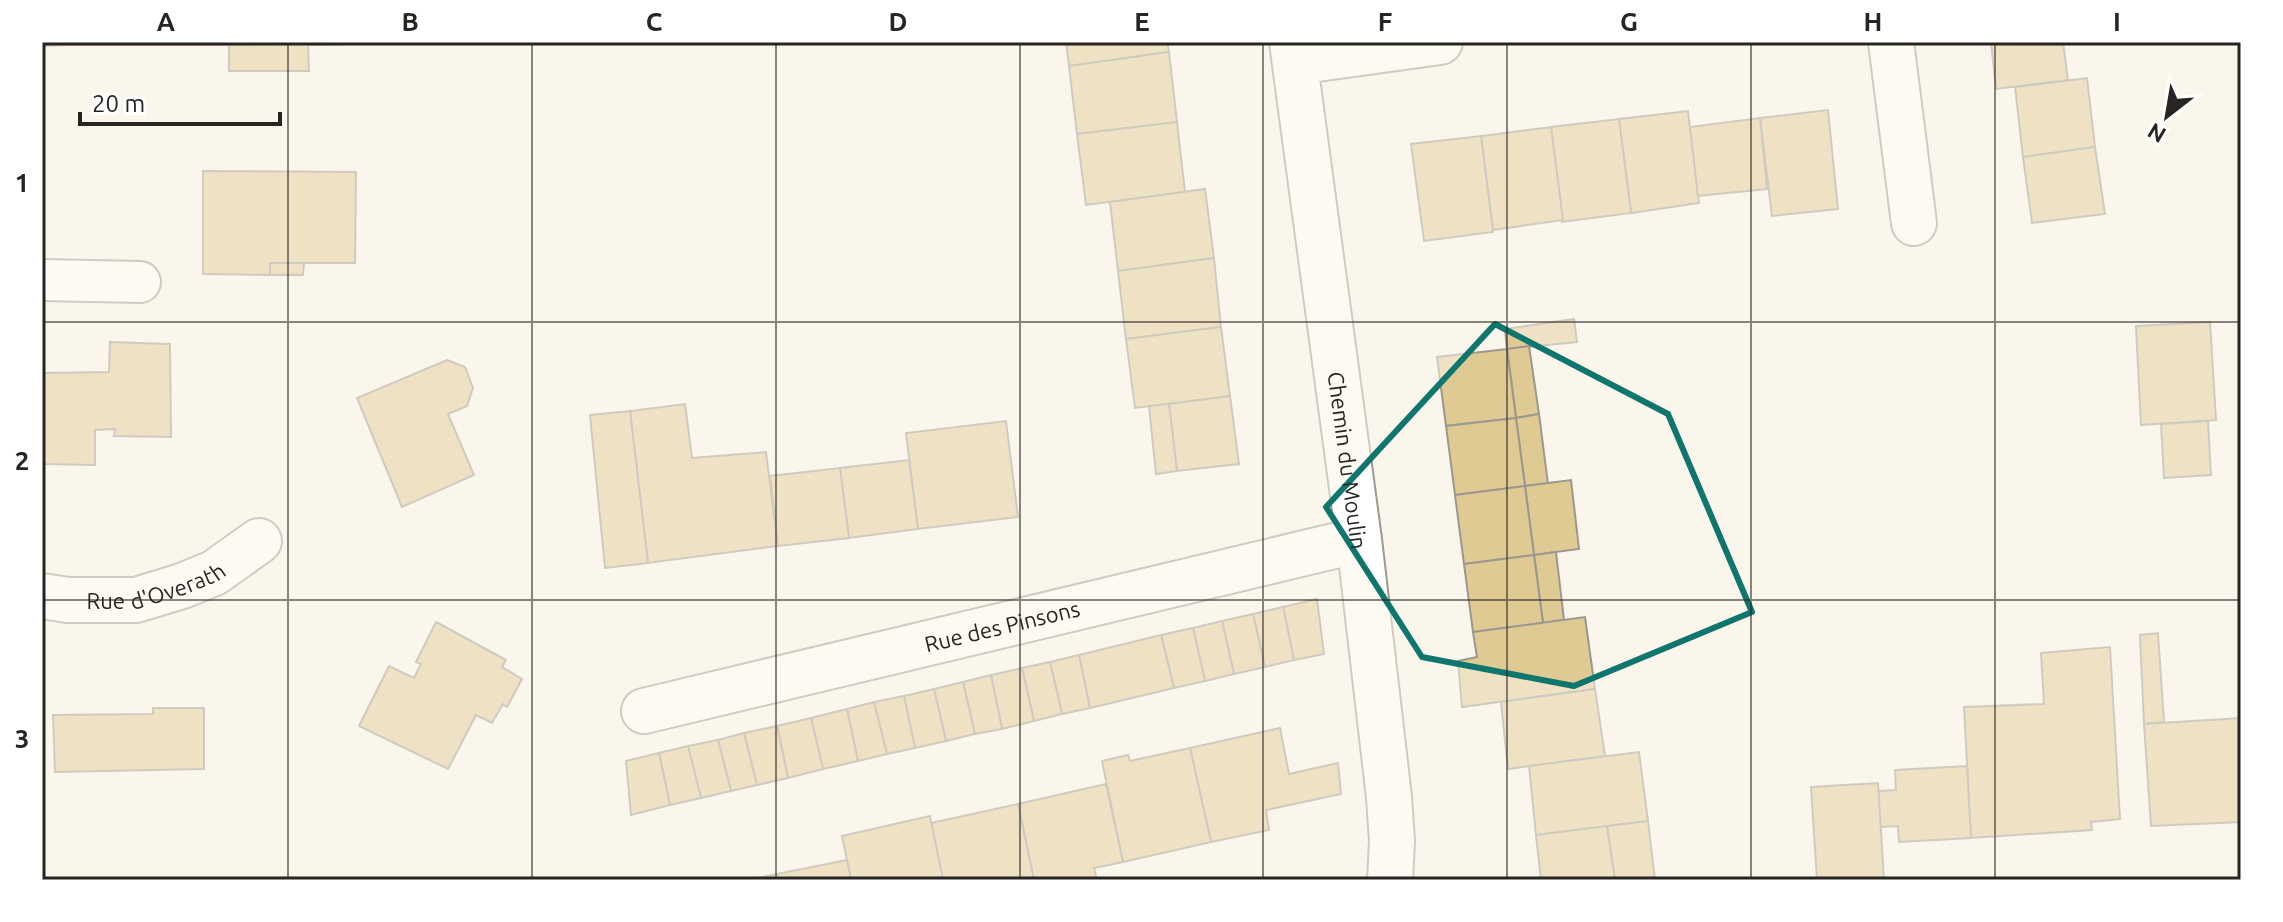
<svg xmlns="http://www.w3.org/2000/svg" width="2283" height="922" font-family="Ubuntu,sans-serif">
<rect width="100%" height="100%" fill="#fbf6eb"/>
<!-- building -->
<g fill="#dfca94" stroke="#9c988e" stroke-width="2">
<polygon points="42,42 65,42 65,45 42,46"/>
<rect x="65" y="42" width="28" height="3"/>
<rect x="93" y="42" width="30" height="3"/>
<rect x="123" y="42" width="27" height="3"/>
<rect x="150" y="42" width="27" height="3"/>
<rect x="177" y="42" width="28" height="3"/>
<rect x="205" y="42" width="30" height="3"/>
<polygon points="235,42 262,42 263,44 235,45"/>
<polygon points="262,42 289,42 289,45 263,44"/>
<rect x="289" y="42" width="31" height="3"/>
<polygon points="320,42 349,42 349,44 320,45"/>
<rect x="349" y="42" width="29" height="2"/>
<rect x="407" y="42" width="62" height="2"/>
<polygon points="1066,42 1167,42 1169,52 1069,66"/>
<polygon points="1991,42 2063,42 2068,80 1996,89"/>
<polygon points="308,44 309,71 229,71 229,45"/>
<polygon points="1169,52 1177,122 1077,134 1069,66"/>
<polygon points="2087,78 2095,147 2023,157 2015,87"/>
<polygon points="1828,110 1838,209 1772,216 1760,118"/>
<polygon points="1688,111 1699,203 1631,213 1619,119"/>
<polygon points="1760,118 1767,189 1698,196 1690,127"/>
<polygon points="1619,119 1631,213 1562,222 1551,127"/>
<polygon points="1177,122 1185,192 1086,205 1077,134"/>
<polygon points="1551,127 1563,220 1493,230 1481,136"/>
<polygon points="1481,136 1493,232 1424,241 1411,144"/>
<polygon points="2095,147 2105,214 2032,223 2023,157"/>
<polygon points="203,171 356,172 355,263 270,263 270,275 203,274"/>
<polygon points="1205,189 1214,258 1118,271 1110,202"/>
<polygon points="1214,258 1221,327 1126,339 1118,271"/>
<polygon points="270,263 304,263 303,275 270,275"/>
<polygon points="1574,319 1577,342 1507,349 1505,329"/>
<polygon points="2210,322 2216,420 2141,425 2136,326"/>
<polygon points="1221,327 1230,396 1135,408 1126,339"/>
<polygon points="110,342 170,344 171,437 114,436 115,429 95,430 95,465 42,464 42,373 109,372"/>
<polygon points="1529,346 1539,414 1516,418 1507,349"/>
<polygon points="1507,349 1516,418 1446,426 1437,357"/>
<polygon points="447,360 465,367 473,388 467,406 448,414 474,475 402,507 357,398"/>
<polygon points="1230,396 1239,464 1177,471 1169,404"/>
<polygon points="685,404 692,458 766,452 778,546 648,563 630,411"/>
<polygon points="1169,404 1177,471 1156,474 1149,406"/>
<polygon points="630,411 648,563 605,568 590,415"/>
<polygon points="1539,414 1548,484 1525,486 1516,418"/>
<polygon points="1516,418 1525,486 1455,495 1446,426"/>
<polygon points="1006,421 1018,517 918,529 906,433"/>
<polygon points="2208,421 2211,475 2164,478 2161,424"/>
<polygon points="909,460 918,529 849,538 840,468"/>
<polygon points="840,468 849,538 778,546 770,476"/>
<polygon points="1571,480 1579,549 1534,555 1525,486"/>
<polygon points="1525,486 1534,555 1464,564 1455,495"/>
<polygon points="1556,552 1564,620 1543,623 1534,555"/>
<polygon points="1534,555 1543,623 1473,632 1464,564"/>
<polygon points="1317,599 1324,654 1294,660 1283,607"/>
<polygon points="1283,607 1294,660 1265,667 1253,614"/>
<polygon points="1253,614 1265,667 1234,674 1222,621"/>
<polygon points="1585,617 1595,689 1462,707 1458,661 1477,657 1473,632"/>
<polygon points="1222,621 1234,674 1205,681 1193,628"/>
<polygon points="436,622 506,660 502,667 522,679 507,707 503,704 492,723 476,715 448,769 359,726 389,666 414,678 421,664 416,662"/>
<polygon points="1193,628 1205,681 1174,688 1161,635"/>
<polygon points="2158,633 2164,722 2144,724 2140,635"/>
<polygon points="1161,635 1174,688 1090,708 1079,655"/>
<polygon points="2110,647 2120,819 2091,822 2092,830 1971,838 1964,707 2044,704 2041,653"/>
<polygon points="1079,655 1090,708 1062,714 1050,662"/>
<polygon points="1050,662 1062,714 1034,721 1022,668"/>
<polygon points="1022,668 1034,721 1002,729 991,675"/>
<polygon points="991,675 1002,729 975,734 963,682"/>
<polygon points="963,682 975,734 946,741 934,689"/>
<polygon points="934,689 946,741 915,748 904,696"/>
<polygon points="1595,689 1605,756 1508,769 1501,702"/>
<polygon points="904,696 915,748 887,754 874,702"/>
<polygon points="874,702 887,754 858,761 847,709"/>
<polygon points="153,708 204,708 204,769 55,772 53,715 153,714"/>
<polygon points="847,709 858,761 823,769 811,718"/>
<polygon points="811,718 823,769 788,778 777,726"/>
<polygon points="2241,718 2241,822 2151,826 2144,724"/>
<polygon points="777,726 788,778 757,785 744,733"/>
<polygon points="1280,728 1289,774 1338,763 1341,794 1266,810 1269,830 1211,842 1190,748"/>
<polygon points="744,733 757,785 731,791 718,740"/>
<polygon points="718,740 731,791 701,798 688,746"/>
<polygon points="688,746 701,798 670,805 659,753"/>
<polygon points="1190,748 1211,842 1123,862 1102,761 1128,755 1130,761"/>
<polygon points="1639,752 1648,821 1536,835 1529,766"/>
<polygon points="659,753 670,805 631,815 626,761"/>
<polygon points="1967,766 1971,838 1899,842 1898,826 1880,827 1878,791 1896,790 1895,770"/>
<polygon points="1878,783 1884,880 1817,880 1811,787"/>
<polygon points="1106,784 1123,862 1094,868 1097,880 1034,880 1018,804"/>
<polygon points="1018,804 1034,880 943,880 931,823"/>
<polygon points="930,816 943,880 851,880 842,836"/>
<polygon points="1648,821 1655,880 1615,880 1607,826"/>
<polygon points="1607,826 1615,880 1541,880 1536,835"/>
<polygon points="847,860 851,880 757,880 757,878"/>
</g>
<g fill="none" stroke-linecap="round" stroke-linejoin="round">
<!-- lane casing -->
<g stroke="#9c998e" stroke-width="44">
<polyline id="lane" points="42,280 140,282"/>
</g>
<!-- street casing -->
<g stroke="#9c998e" stroke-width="48">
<g id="street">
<path id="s1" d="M1292,42L1359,540L1389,797L1392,841L1390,880"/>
<polyline points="1891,42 1914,223"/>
<polyline points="1295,62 1440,42"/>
<path id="s2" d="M42,596L68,600H136L182,586L214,573L259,541"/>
<path id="s3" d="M644,711L1359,540"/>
</g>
</g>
<!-- lane -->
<use href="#lane" stroke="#fff" stroke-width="40"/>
<!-- street -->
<use href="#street" stroke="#fff" stroke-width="44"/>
</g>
<!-- marked area -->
<path d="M0 0H2283V922H0ZM1495,324L1668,414L1752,612L1574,686L1422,657L1326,507Z" fill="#fbf6eb" fill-opacity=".55" fill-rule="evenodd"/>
<path fill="none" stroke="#0f766e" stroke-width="6" stroke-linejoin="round" d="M1495,324L1668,414L1752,612L1574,686L1422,657L1326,507Z"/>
<!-- grid -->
<path fill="none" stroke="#262521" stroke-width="2" stroke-opacity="0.55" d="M288,42V880M532,42V880M776,42V880M1020,42V880M1263,42V880M1507,42V880M1751,42V880M1995,42V880M42,322H2241M42,600H2241"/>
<g text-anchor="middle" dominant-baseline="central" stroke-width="6" stroke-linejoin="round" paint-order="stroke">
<!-- street labels -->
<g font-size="22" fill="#262521" stroke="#fff">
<text stroke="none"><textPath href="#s1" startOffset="422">Chemin du Moulin</textPath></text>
<text stroke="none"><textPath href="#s2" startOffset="116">Rue d'Overath</textPath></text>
<text stroke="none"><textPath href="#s3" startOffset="368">Rue des Pinsons</textPath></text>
</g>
</g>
<!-- border -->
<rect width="2283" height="922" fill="none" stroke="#ffffff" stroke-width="88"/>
<!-- north arrow -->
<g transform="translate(2167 116) rotate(211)" stroke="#ffffff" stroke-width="6" paint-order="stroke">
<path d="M0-6L14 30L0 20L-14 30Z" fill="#262521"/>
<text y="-12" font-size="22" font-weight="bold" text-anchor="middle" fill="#262521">N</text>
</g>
<!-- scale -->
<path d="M80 112v12h200v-12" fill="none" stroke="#262521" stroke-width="4"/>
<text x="92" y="112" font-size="24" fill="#262521" stroke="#ffffff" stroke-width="6" paint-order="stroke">20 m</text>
<rect x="44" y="44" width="2195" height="834" fill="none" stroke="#262521" stroke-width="3"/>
<g font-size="26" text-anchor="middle" font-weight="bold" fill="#262521">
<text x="166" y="31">A</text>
<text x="410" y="31">B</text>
<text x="654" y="31">C</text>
<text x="898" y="31">D</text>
<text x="1142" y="31">E</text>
<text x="1385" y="31">F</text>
<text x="1629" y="31">G</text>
<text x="1873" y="31">H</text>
<text x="2117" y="31">I</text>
<text x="22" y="192">1</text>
<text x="22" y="470">2</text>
<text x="22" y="748">3</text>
</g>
</svg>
